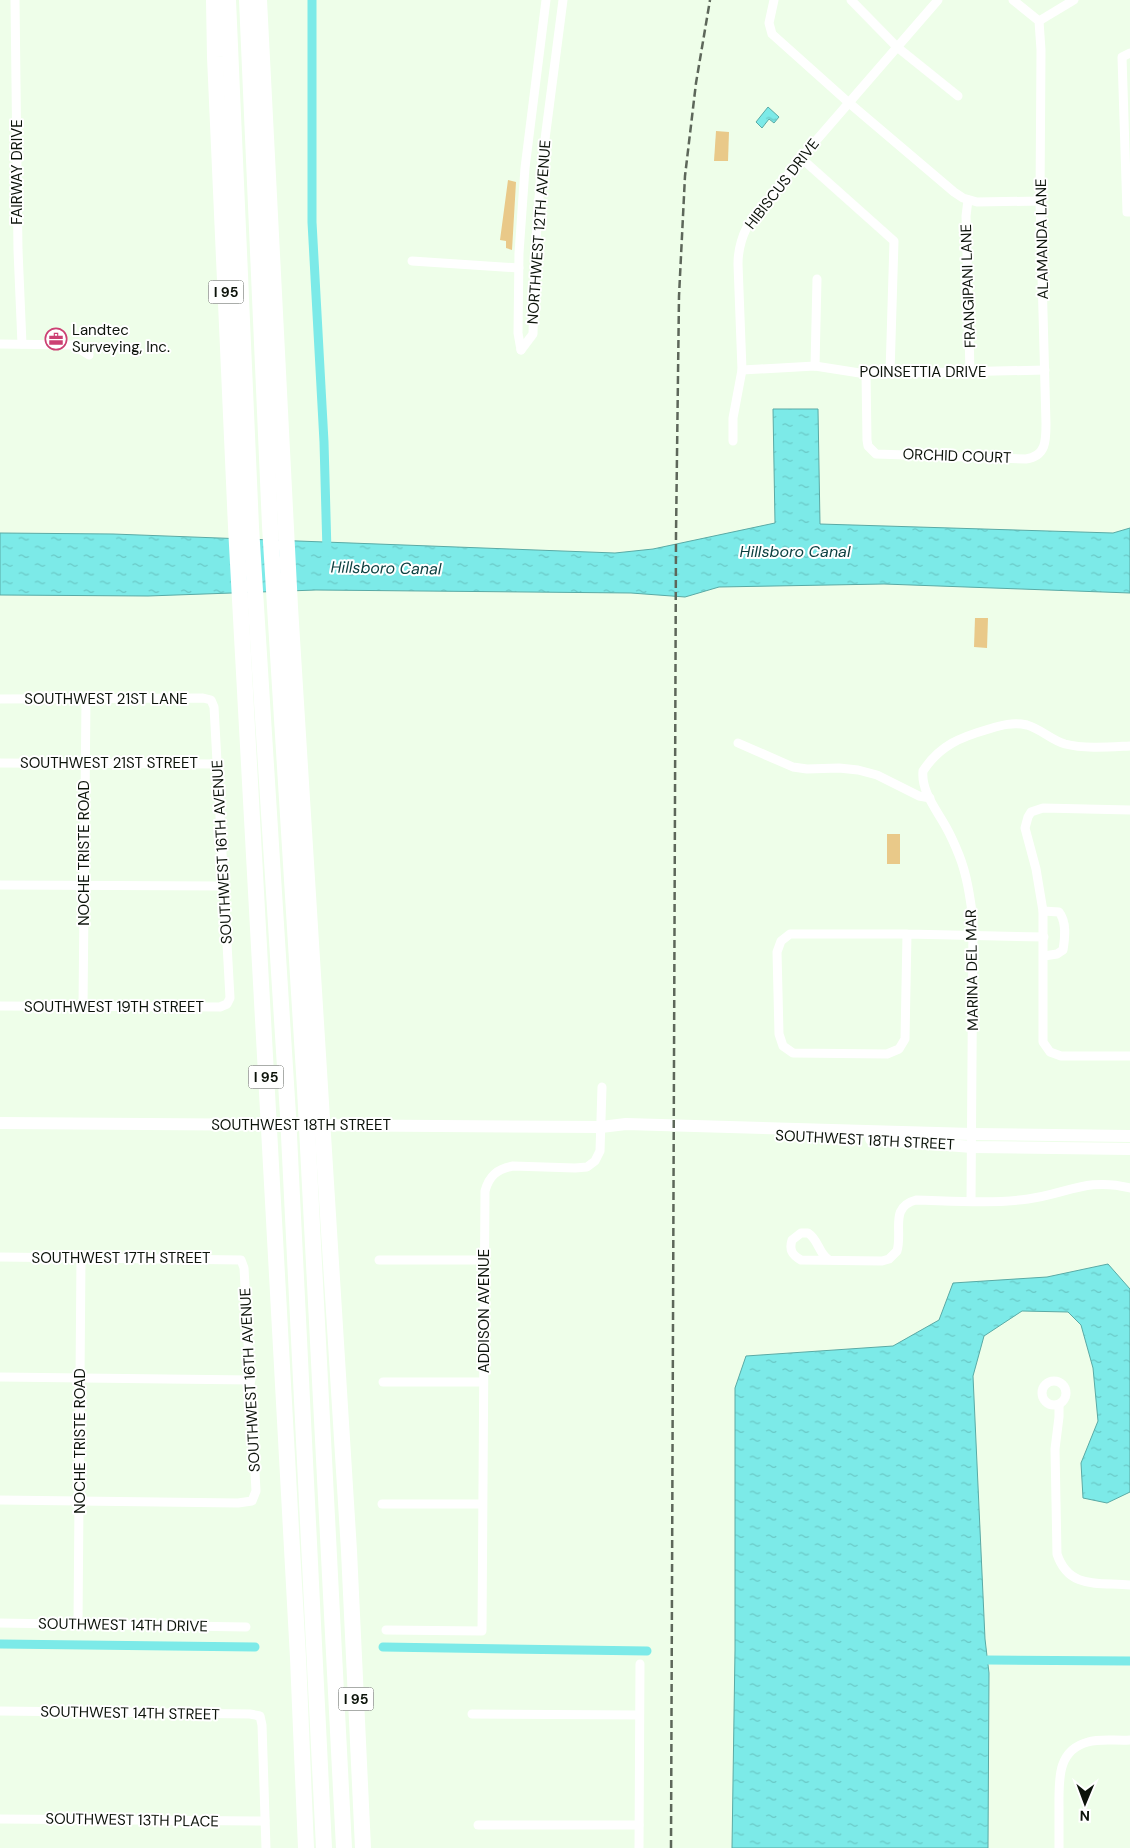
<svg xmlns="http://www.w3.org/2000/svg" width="1130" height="1848" font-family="'DM Sans',sans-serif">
<defs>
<pattern id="water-ripples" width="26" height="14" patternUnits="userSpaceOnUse" patternTransform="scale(1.25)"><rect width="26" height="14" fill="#7ceae8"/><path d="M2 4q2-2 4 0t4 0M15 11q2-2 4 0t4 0" fill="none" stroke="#6ac8c6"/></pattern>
</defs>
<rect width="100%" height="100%" fill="#eefee9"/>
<!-- grass -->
<g fill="#e9c989">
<polygon points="716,131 729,132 728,161 714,161"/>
<polygon points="508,180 516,182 512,250 506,248 506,241 500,240"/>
<polygon points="975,618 988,618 987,648 974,647"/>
<rect x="887" y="834" width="13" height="30"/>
</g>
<!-- water -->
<g fill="url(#water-ripples)" stroke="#5aaaa5">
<polygon points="768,107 779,117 774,123 769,119 762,128 756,122"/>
<polygon points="773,409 818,409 820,524 1113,533 1130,528 1130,593 884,584 719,587 685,597 631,593 316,590 148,596 0,595 0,533 113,534 615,553 653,549 775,523"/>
<polygon points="1108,1264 1130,1289 1130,1492 1107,1503 1083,1498 1081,1463 1098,1421 1093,1368 1081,1325 1068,1312 1022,1311 984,1336 973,1376 985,1639 989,1673 988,1848 732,1848 735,1650 735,1388 746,1356 893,1346 939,1320 953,1283 1047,1277"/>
</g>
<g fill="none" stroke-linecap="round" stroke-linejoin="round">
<!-- canal -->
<g stroke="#7ceae8" stroke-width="9">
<polyline points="312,0 312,222 324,442 327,552"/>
<polyline points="0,1644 255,1647"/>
<polyline points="383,1647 647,1651"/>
<polyline points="988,1660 1130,1661"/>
</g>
<!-- street -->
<g stroke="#fff" stroke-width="9">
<polyline points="15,0 18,250 22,344"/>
<polyline points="774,0 769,23 772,34 848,102 954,192 963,198 977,202 1040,201"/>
<polyline points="851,0 897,47 958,96"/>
<polyline points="1039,21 1074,0"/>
<polyline points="1130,53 1122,57 1127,212 1130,212"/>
<polyline points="801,158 894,241 890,373"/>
<polyline points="968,200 966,216 970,372"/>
<polyline points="412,261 519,268"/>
<polyline points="0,344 73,345 89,355"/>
<polyline points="521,350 533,334 535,253 541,170 563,0"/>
<polyline points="521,350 518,333 519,253 525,168 546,0"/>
<polyline points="815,366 817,279"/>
<polyline points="742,370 815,366 866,374 1045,370"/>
<path d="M866,374L867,440L868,446L876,454L1026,459C1046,456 1046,441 1046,424L1040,201L1041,50L1039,21L1013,0"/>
<path d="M733,441V418L742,370L738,264C738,250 741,239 747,227L801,158L938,0"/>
<polyline points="0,699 203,698 211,700 214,707 230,998 227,1004 220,1007 0,1006"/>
<polyline points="738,743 793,767 807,769 839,768 858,770 877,775 919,796 930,798"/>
<polyline points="0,763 218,764"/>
<polyline points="1130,810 1043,808 1031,812 1028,817 1025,828 1036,869 1043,911 1043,1042 1050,1052 1061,1056 1130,1056"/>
<polyline points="0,885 224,886"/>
<path d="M1043,911L1059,912C1067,922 1065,938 1063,950L1057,954L1044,956"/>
<polyline points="907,934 905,1039 899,1049 887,1054 793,1053 783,1046 779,1034 777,952 781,941 790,934 907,934 1044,937"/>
<polyline points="83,1007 86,699"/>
<path d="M971,1201L973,919C970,897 967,875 959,855C955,845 951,836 946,827C936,809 921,791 923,771C940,745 961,737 989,729C1002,725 1013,722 1027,725C1041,729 1051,740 1065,744C1085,749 1109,747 1130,746"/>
<polyline points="0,1257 241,1260 244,1268 256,1491 252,1501 238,1503 0,1500"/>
<polyline points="379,1260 484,1260"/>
<path d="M829,1260C818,1253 819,1240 808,1233H801L792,1240C789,1250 792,1255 801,1260L882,1261L889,1259L897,1251C903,1231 889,1207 916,1200C953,1201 991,1204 1028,1199C1067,1194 1087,1177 1130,1188"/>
<polyline points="0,1377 251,1380"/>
<circle cx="1054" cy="1393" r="12"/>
<polyline points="383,1382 483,1382"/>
<path d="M1059,1405V1417L1055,1449L1057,1554C1069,1590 1099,1582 1130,1585"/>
<polyline points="382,1504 482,1504"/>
<polyline points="0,1623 246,1627"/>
<polyline points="78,1624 81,1257"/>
<path d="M386,1630L482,1631L485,1191C489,1176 497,1169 513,1166L575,1168L587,1167L595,1161L600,1151L602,1087"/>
<polyline points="0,1711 250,1714 260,1716 262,1725 266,1848"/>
<polyline points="472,1714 639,1715"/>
<polyline points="0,1819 265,1821"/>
<polyline points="478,1825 639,1825"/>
<polyline points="639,1848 640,1664"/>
<path d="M1059,1848C1059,1834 1059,1820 1059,1806C1059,1780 1057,1750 1088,1742C1101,1738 1116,1741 1130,1740"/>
</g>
<!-- secondary -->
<g stroke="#fff" stroke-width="12">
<polyline points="0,1123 601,1127 626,1124 972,1134 1130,1136"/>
<polyline points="871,1139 972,1147 1130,1149"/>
</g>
<!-- highway -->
<g stroke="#fff" stroke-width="16">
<polyline points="214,0 215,57 236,527 298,1658 306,1848"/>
<polyline points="228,0 251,527 288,1115 324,1848"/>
<polyline points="247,0 270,526 305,1089 344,1848"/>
<polyline points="259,0 290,607 349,1551 363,1848"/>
</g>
<!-- rail -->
<polyline stroke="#5d675a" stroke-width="2.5" stroke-dasharray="8 4" stroke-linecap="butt" points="671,1848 676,535 679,296 685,176 696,83 710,0"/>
</g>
<!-- icons -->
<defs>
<g id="office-ring" transform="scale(1.125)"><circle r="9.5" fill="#fff" stroke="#cc4073" stroke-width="1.5"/><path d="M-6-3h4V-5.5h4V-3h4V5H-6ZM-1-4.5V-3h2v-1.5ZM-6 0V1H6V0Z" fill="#cc4073"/></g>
</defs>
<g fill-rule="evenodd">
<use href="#office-ring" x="56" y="339"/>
</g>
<g text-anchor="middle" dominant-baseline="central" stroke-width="4" stroke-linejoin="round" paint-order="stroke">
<!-- shield labels -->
<g fill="#fff" stroke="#555a54" stroke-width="1">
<rect x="208.5" y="280.5" width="35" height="23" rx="4"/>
<rect x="248.5" y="1065.5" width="35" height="23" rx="4"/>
<rect x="338.5" y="1687.5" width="35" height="23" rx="4"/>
</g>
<g font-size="14" font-weight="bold" fill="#0c130a">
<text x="226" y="292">I 95</text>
<text x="266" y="1077">I 95</text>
<text x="356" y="1699">I 95</text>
</g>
<!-- street labels -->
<g font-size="15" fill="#0c130a" stroke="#fff">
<text transform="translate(17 172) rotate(-90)">FAIRWAY DRIVE</text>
<text transform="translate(782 184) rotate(-52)">HIBISCUS DRIVE</text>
<text transform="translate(539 232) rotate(-86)">NORTHWEST 12TH AVENUE</text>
<text transform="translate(1042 239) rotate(-91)">ALAMANDA LANE</text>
<text transform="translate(968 286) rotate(-92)">FRANGIPANI LANE</text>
<text x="923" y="372">POINSETTIA DRIVE</text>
<text transform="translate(957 456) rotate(2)">ORCHID COURT</text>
<text x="106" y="699">SOUTHWEST 21ST LANE</text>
<text x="109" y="763">SOUTHWEST 21ST STREET</text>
<text transform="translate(222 852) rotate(-93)">SOUTHWEST 16TH AVENUE</text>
<text transform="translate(84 853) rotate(-90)">NOCHE TRISTE ROAD</text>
<text transform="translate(972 970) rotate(-91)">MARINA DEL MAR</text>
<text x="114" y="1007">SOUTHWEST 19TH STREET</text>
<text x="301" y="1125">SOUTHWEST 18TH STREET</text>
<text transform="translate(865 1140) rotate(3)">SOUTHWEST 18TH STREET</text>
<text x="121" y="1258">SOUTHWEST 17TH STREET</text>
<text transform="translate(484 1311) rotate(-90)">ADDISON AVENUE</text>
<text transform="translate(250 1380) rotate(-93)">SOUTHWEST 16TH AVENUE</text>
<text transform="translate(80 1441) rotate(-90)">NOCHE TRISTE ROAD</text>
<text transform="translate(123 1625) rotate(1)">SOUTHWEST 14TH DRIVE</text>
<text transform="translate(130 1713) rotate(1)">SOUTHWEST 14TH STREET</text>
<text transform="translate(132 1820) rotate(1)">SOUTHWEST 13TH PLACE</text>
</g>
<!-- poi labels -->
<g font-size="15" fill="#0c130a" stroke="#fff" text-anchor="start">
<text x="72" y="330">Landtec<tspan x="72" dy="17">Surveying, Inc.</tspan></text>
</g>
<!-- water labels -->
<g font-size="16" font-style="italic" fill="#0d4141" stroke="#fff">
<text x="795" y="551">Hillsboro Canal</text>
<text transform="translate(386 568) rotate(1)">Hillsboro Canal</text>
</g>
</g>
<!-- north arrow -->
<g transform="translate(1085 1803) rotate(181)" stroke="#ffffff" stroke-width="4" paint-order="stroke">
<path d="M0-4L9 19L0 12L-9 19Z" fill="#0c130a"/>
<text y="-8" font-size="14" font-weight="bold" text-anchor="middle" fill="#0c130a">N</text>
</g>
</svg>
